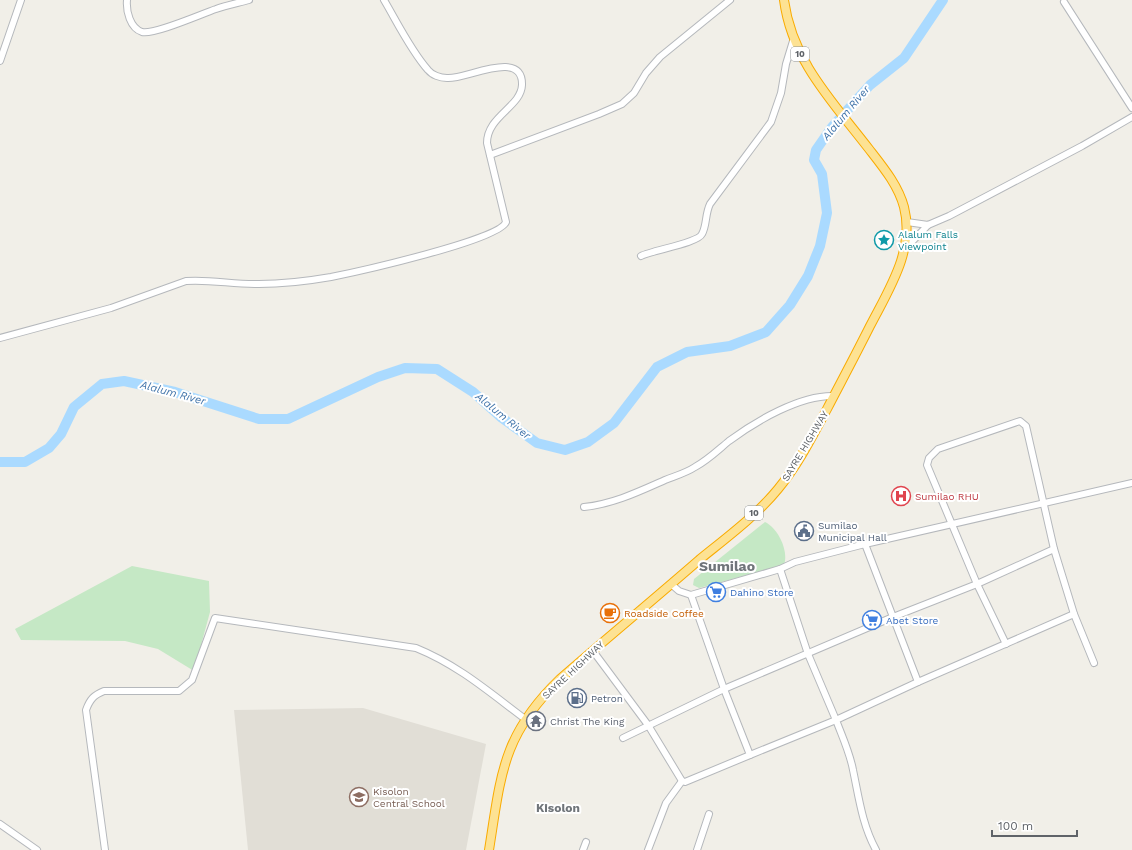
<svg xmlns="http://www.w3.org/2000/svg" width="1132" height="850" font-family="'Work Sans',sans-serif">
<rect width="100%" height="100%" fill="#f1efe8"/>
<!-- education -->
<polygon fill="#e1ded6" points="363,708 486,744 466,850 248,850 234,710"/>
<!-- green -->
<g fill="#c5e8c5">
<path d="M765,522C778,528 789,551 784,565L699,588L693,585L694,579Z"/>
<polygon points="132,566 209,581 210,612 194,671 158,649 125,641 21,640 15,629"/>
</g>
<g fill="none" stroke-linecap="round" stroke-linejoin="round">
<!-- river -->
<polyline stroke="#aadaff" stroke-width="10" points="0,462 25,462 49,448 61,434 74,407 102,384 124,381 175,392 259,419 288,419 378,377 405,368 437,369 473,392 502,418 537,443 565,450 588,442 614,423 657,367 687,352 730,346 766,332 790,305 808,276 820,246 827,213 822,174 814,160 816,150 832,127 870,85 904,58 943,0"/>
<!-- minor casing -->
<g stroke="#b5b8bc" stroke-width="8">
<g id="minor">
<path d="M127,0C126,11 130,28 142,32C154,35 201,14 216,9C227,5 238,3 249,0"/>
<polyline points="1064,2 1132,108"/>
<polyline points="0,61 21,0"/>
<polyline points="490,155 599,114 622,104 634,93 646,73 660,57 730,0"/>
<polyline points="907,222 928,225 949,216 1082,146 1132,117"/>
<polyline points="904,250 928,225"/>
<path d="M641,256C653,250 698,243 702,234C707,225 705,214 710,204L771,122L781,93L786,64L793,41"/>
<path d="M0,338L111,308L186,281C211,279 235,285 259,284C282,284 308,281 331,277C356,272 500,240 506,222L487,143C487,116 521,107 522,85C523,48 465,80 447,78C440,78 432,75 428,70C411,51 397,22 384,0"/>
<path d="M584,507C613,504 638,492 665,480C675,476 686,473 695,467C708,460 718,450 729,441C756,421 800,395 834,396"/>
<polyline points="1054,549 977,584 893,617 918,682 1074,614"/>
<polyline points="671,584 679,591 691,595 780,569 795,562 865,544 1132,483"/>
<polyline points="1006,644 977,584 927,465 929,458 938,449 1020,421 1026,426 1054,549 1074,614 1094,663"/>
<polyline points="593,651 648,725 682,781 685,782 750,755 724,689 691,595"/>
<polyline points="623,738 724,689 893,617 865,544"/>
<polyline points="750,755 836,720 808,654 780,569"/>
<polyline points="0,824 37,850"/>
<path d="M105,850L86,710C90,699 94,695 104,691H179L192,680L215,618L416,648C458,665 489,692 525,719"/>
<polyline points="583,850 586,842"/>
<polyline points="648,850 666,803 682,781"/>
<polyline points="697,850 709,814"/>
<path d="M876,850C862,824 859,798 853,770C850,753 842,736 836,720L918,682"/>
</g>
</g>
<!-- highway casing -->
<g stroke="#f9ab00" stroke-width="10">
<path id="highway" d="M489,850C501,775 502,735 560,679C606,639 653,600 699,560C726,538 756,516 778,489C798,465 812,437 827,409C841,382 856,354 870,326C889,289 915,250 904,207C898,185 883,167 869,149C833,102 792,61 784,0"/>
</g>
<!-- minor -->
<use href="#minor" stroke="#fff" stroke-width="6"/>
<!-- highway -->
<use href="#highway" stroke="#fde293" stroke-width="8"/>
</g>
<!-- icons -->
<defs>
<g id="sight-ring" transform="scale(1)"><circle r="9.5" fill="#fff" stroke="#0f9aa8" stroke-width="1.5"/><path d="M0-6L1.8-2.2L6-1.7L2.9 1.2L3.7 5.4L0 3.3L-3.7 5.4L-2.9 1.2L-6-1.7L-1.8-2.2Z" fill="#0f9aa8"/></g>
<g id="hospital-ring" transform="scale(1)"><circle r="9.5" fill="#fff" stroke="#e0444e" stroke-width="1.5"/><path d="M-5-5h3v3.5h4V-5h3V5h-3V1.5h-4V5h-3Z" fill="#e0444e"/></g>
<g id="civic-ring" transform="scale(1)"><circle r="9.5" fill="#fff" stroke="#5c6f8a" stroke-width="1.5"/><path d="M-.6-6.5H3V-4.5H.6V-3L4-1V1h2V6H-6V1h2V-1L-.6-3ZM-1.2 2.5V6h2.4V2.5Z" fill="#5c6f8a"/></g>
<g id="supermarket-ring" transform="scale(1)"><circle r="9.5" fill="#fff" stroke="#3f7fe0" stroke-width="1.5"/><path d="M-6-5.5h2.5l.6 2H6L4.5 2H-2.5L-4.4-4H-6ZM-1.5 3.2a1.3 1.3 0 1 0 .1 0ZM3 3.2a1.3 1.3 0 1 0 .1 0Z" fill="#3f7fe0"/></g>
<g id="cafe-ring" transform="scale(1)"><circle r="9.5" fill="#fff" stroke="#e8710a" stroke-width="1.5"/><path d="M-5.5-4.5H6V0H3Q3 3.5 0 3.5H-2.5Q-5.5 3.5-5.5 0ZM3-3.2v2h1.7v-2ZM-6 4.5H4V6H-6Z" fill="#e8710a"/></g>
<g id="fuel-ring" transform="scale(1)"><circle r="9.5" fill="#fff" stroke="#5c6f8a" stroke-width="1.5"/><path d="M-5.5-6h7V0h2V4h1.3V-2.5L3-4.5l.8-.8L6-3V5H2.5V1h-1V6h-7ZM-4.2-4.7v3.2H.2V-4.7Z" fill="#5c6f8a"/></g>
<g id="temple-ring" transform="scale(1)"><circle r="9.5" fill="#fff" stroke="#6b7280" stroke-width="1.5"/><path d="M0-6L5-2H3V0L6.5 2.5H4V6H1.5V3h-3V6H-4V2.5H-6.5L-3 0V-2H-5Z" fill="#6b7280"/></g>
<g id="school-ring" transform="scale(1)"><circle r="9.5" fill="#fff" stroke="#8d6e63" stroke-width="1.5"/><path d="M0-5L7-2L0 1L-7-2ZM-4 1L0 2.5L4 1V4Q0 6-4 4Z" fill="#8d6e63"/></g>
</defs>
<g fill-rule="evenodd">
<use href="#sight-ring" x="884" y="240"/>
<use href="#hospital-ring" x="901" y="496"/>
<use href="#civic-ring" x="804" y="531"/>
<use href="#supermarket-ring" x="716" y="592"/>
<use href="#cafe-ring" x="610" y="613"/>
<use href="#supermarket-ring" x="872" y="620"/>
<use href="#fuel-ring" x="577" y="698"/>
<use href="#temple-ring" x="536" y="721"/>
<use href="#school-ring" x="359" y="797"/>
</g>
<g text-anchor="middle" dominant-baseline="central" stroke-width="4" stroke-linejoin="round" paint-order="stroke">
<!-- shield labels -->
<g fill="#fff" stroke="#8f9295" stroke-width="1">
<rect x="791" y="47" width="18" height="14" rx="3"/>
<rect x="745" y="506" width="18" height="14" rx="3"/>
</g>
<g font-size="9" font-weight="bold" fill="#5f6368">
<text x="800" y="54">10</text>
<text x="754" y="513">10</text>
</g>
<!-- culture labels -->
<g font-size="10" fill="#0d838f" stroke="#fff" text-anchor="start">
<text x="898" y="234">Alalum Falls<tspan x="898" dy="12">Viewpoint</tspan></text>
</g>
<!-- street labels -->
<g font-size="10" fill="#5f6368" stroke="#fff">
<text transform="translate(805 446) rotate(-59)">SAYRE HIGHWAY</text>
<text transform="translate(573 670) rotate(-43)">SAYRE HIGHWAY</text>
</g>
<!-- health labels -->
<g font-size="10" fill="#be3a42" stroke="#fff" text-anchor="start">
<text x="915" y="496">Sumilao RHU</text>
</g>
<!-- service labels -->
<g font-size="10" fill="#4e5e75" stroke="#fff" text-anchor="start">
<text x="818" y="525">Sumilao<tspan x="818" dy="12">Municipal Hall</tspan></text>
<text x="591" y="698">Petron</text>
</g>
<!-- shop labels -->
<g font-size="10" fill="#366cbe" stroke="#fff" text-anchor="start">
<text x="730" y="592">Dahino Store</text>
<text x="886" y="620">Abet Store</text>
</g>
<!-- food labels -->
<g font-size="10" fill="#c56008" stroke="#fff" text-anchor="start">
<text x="624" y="613">Roadside Coffee</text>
</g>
<!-- worship labels -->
<g font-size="10" fill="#5b616d" stroke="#fff" text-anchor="start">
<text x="550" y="721">Christ The King</text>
</g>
<!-- education labels -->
<g font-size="10" fill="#785e54" stroke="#fff" text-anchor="start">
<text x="373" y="791">Kisolon<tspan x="373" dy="12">Central School</tspan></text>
</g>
<!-- water labels -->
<g font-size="11" font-style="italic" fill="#4174aa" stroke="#fff">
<text transform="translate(846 113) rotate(-50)">Alalum River</text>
<text transform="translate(173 393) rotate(15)">Alalum River</text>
<text transform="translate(503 416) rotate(39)">Alalum River</text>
</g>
<!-- quarter labels -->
<g font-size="12" font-weight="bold" fill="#70757a" stroke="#fff">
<text x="558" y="808">Kisolon</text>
</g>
<!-- district labels -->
<g font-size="14" font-weight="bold" fill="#70757a" stroke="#fff">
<text x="727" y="566">Sumilao</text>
</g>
</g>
<!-- scale -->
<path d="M992 830v6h85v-6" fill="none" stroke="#5f6368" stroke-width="2"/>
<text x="998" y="830" font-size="12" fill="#5f6368" stroke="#ffffff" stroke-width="3" paint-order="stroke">100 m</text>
</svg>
